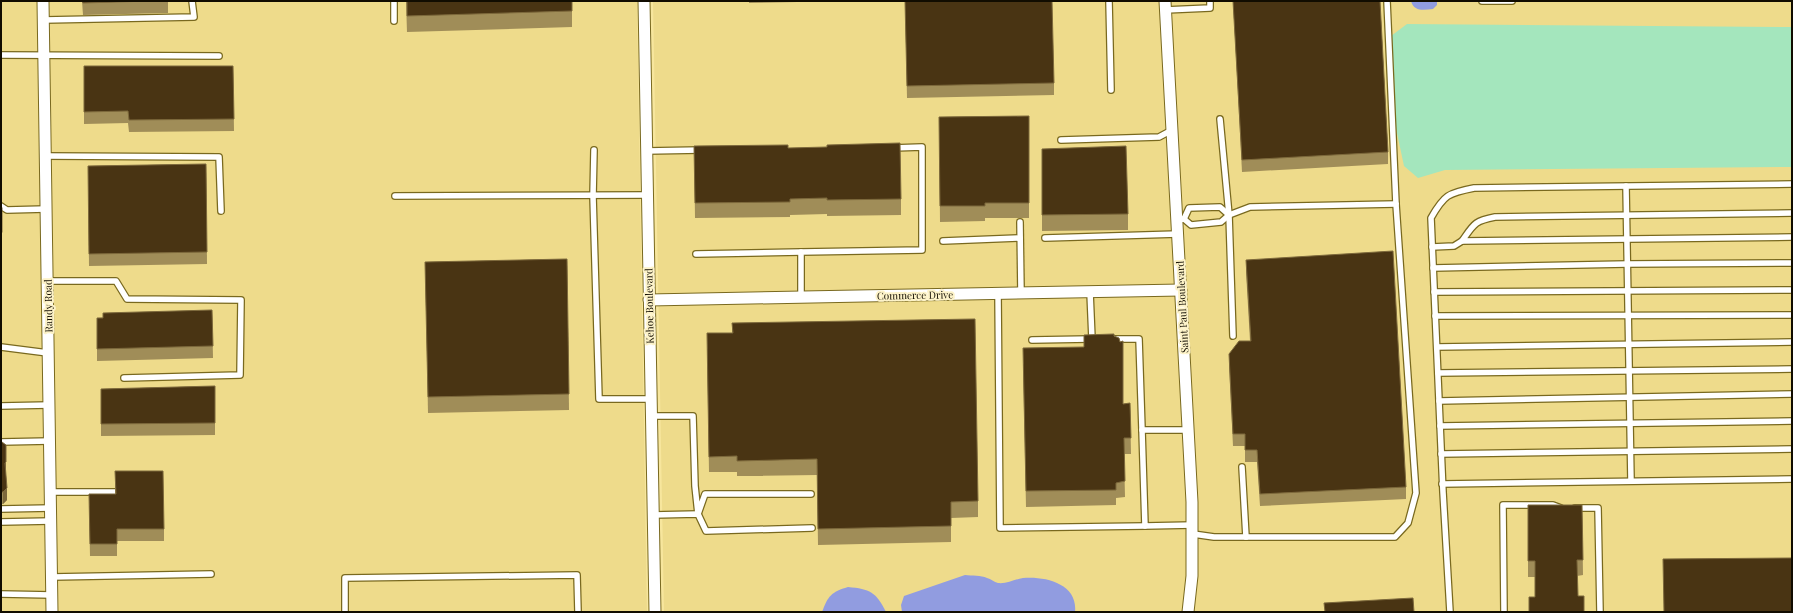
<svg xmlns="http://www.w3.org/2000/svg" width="1793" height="613" font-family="'Playfair Display',serif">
<rect width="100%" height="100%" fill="#f7e69d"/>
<!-- built -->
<g fill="#eedb8b">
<polygon points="1,1 637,1 647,612 1,612"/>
<polygon points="653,1 1792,1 1792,612 664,612"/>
</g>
<!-- green -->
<polygon fill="#a4e6bd" points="1407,24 1792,27 1792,167 1445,170 1418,178 1404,166 1394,119 1391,36"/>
<!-- water -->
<g fill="#919ce0">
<path d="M1411,1H1437V5L1433,9C1424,10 1414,12 1411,1Z"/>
<path d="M965,575C972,576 981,575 987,578C991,579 994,582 998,583C1007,584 1015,579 1023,578C1046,576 1078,584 1075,612H902L901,605L904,596Z"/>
<path d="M848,587C870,589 876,592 886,612H822C828,596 831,592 848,587Z"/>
</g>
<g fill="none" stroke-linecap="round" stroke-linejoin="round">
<!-- lane casing -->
<g stroke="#79691f" stroke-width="8">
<g id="lane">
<polyline points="394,1 394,21"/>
<polyline points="1109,1 1111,90"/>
<polyline points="1482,1 1512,1"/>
<polyline points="1165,10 1210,8 1210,1"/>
<polyline points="44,20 194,17 192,1"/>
<polyline points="1,55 219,56"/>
<polyline points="1220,119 1229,215 1233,336"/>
<polyline points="1061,140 1159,137 1172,130"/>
<polyline points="594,150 593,196 599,399 651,399"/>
<polyline points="646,151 701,150"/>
<polyline points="46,156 219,157 221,211"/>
<polyline points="1626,186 1631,481"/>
<polyline points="395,196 647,195"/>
<polyline points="1,206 7,210 46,209"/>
<path d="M1792,213L1495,217C1474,221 1474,224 1462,241L1792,237"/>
<polyline points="1184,219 1189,208 1220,207 1229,215"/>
<polyline points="1177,220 1184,219 1191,225 1221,222 1229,215 1250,207 1396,204"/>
<polyline points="1020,222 1021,293"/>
<polyline points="1045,238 1178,234"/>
<polyline points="943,241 1020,238"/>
<polyline points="1432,247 1454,246 1462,241"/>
<polyline points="696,254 801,252"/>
<polyline points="1433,268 1627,264 1792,263"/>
<polyline points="48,281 116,281 127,299 241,300 240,375 124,378"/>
<polyline points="1090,292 1092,339"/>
<polyline points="1434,292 1792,290"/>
<polyline points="998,293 1000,528 1145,526"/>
<polyline points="801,297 801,252 922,250 922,147 893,148"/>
<polyline points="1435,316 1792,315"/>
<polyline points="1113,339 1139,339 1142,430"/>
<polyline points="1032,340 1090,339"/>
<polyline points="1,347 48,353"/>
<polyline points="1437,347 1792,342"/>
<polyline points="1438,373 1792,369"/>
<polyline points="1439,401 1792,394"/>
<polyline points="1,406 49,405"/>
<polyline points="651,416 693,416 695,486 698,514 705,494 811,494"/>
<polyline points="1440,426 1792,421"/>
<polyline points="1188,430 1142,430 1145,526 1193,525"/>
<polyline points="1,442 50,441"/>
<polyline points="1441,454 1792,449"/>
<polyline points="1242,467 1246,537"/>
<polyline points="1442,484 1792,479"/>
<polyline points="51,492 115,492"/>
<polyline points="1575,508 1598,508 1600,612"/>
<polyline points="1,509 51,508"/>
<polyline points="653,515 698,514 706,531 812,528"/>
<polyline points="1,522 51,521"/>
<polyline points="1193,534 1214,537 1395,537 1408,523 1416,493 1396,204 1387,1"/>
<polyline points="52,577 211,574"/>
<polyline points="1,594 52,595"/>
<polyline points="345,612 345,578 577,575 578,612"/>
<path d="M1450,612L1443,492L1431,218C1444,195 1448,193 1474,188L1792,184"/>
<polyline points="1504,612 1503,505 1553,505 1561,508"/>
</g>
</g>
<!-- street casing -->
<g stroke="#79691f" stroke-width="13">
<g id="street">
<polyline points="43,1 52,612"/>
<polyline points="644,1 655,612"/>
<polyline points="1165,1 1192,502 1192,576 1188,612"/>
<polyline points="649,300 1181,290"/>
</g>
</g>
<!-- lane -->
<use href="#lane" stroke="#fff" stroke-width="5.5"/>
<!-- street -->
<use href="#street" stroke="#fff" stroke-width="11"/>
</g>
<!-- wall -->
<g fill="#a08d58">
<polygon points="82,1 168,1 168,13 83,15"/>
<polygon points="406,1 572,1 572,27 407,32"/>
<polygon points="749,1 845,1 749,3"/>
<polygon points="905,1 1054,83 1054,95 907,98"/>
<polygon points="1233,1 1380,1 1388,152 1388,164 1242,172"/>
<polygon points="84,66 233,66 234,131 129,132 128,123 84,124"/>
<polygon points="1029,116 1029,218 985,218 985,221 940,222 939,117"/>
<polygon points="694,146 788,148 901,199 901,215 827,216 827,214 790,215 790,217 695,218"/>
<polygon points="1042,149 1128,214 1128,230 1042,231"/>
<polygon points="206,164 207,264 89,266 88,166"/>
<rect x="1" y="208" width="1" height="36"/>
<polygon points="567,259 569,410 428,413 425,262"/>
<polygon points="1246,260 1406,487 1406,499 1260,506 1257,462 1245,462 1245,446 1233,446 1229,366 1229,354 1250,341 1246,272"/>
<polygon points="212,310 213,358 97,361 97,318"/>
<polygon points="732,323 978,501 978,517 951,518 951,542 818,545 817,475 737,476 737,472 709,472 707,349 732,333"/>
<polygon points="1023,364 1123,404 1130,403 1131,454 1124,454 1125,497 1116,498 1116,505 1026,507"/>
<polygon points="215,386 215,435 101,436 101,389"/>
<polygon points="1,442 6,474 6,475 7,500 3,504 1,504"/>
<polygon points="115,471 164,529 164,541 117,541 117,556 90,556 89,506 115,494"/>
<polygon points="1528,505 1582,505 1583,575 1577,576 1535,597 1535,577 1528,577"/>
</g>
<!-- shaded-wall -->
<g fill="#7d693c">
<polygon points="6,462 6,474 5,475 5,463"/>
<polygon points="7,488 7,500 3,504 3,492"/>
</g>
<!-- building -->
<g fill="#493413" stroke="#7d693c">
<polygon points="82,1 150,1 83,3"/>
<polygon points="407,1 572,1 572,11 407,16"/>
<polygon points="905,1 1052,1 1054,83 907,86"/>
<polygon points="1233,1 1380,1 1388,152 1242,160"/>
<polygon points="84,66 233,66 234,119 129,120 128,111 84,112"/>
<polygon points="1029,116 1029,203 985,203 985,206 940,206 939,117"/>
<polygon points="900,143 901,199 827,200 827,198 790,199 790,202 695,203 694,146 788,145 788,148 827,147 827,145"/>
<polygon points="1126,146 1128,214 1042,215 1042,149"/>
<polygon points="206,164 207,252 89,254 88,166"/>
<rect x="1" y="208" width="1" height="24"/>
<polygon points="1393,251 1406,487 1260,494 1257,450 1245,450 1245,434 1233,434 1229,354 1239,341 1251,341 1246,260"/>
<polygon points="567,259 569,394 428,397 425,262"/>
<polygon points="212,310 213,346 97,349 97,318 103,318 103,313"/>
<polygon points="975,319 978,501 951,502 951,526 818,529 817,459 737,461 737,456 709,457 707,333 733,333 732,323"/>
<polygon points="1114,334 1114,336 1119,338 1120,342 1123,341 1123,404 1130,403 1131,438 1124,438 1125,481 1116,483 1116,490 1026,491 1023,348 1084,347 1084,335"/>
<polygon points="215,386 215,423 101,424 101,389"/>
<polygon points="1,442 2,442 6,445 6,462 5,463 7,488 3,492 1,492"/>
<polygon points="115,471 163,471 164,529 117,529 117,544 90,544 89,494 116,494"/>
<polygon points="1528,505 1582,505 1583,560 1577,560 1578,596 1584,596 1584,612 1529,612 1529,597 1535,597 1535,561 1528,561"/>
<polygon points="1792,558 1792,612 1664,612 1663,559"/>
<polygon points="1413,598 1414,612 1325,612 1324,603"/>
</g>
<g text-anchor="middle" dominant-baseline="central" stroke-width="4" stroke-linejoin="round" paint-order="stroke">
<!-- street labels -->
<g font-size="10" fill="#110c00" stroke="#fdf3c9">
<text transform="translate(915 295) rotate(-1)">Commerce Drive</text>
<text transform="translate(48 306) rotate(-91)">Randy Road</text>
<text transform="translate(649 306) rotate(-91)">Kehoe Boulevard</text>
<text transform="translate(1182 307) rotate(-93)">Saint Paul Boulevard</text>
</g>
</g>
<!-- border -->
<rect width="1793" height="613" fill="none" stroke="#110c00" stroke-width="4"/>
</svg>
